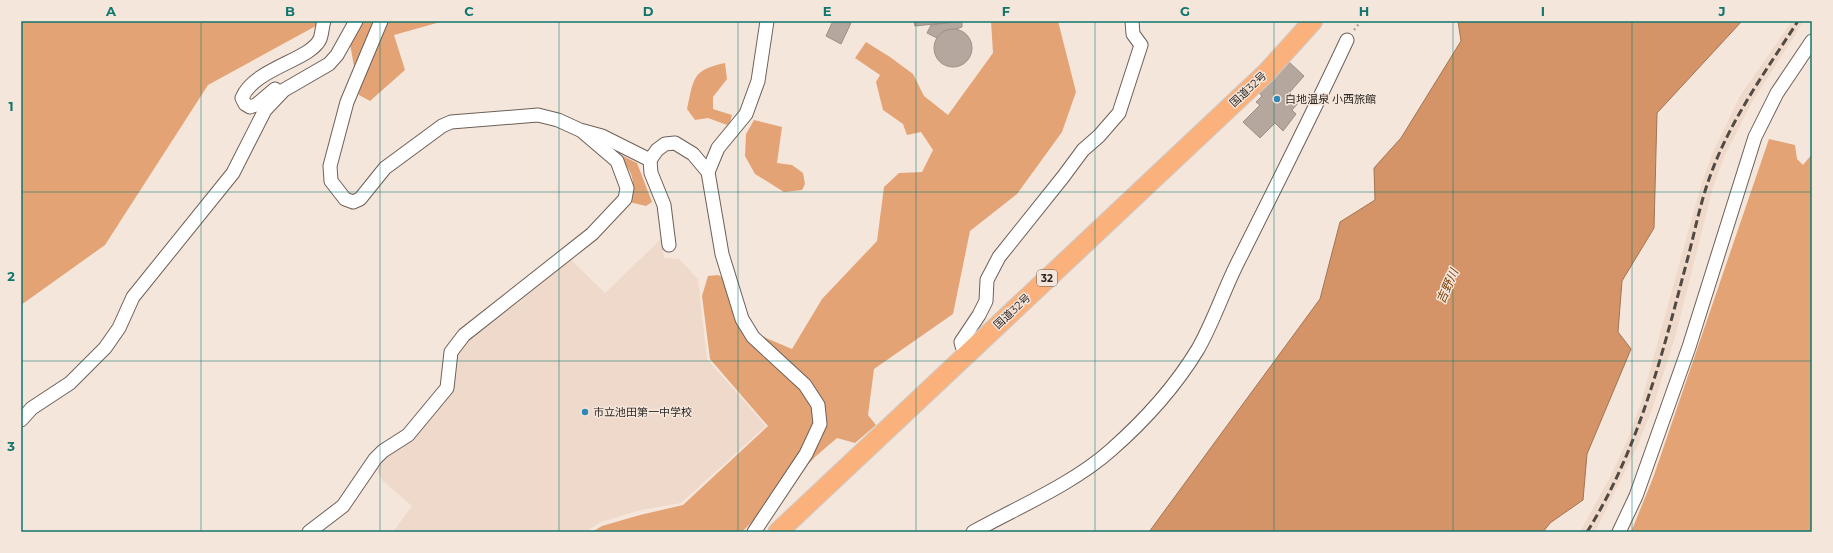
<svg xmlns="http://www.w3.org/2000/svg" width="1833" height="553" font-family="Montserrat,'Noto Sans JP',sans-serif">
<rect width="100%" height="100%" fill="#f5e6dc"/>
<!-- built -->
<g fill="#efd9cb">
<polygon points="1792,21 1804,21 1752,102 1725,155 1713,187 1676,334 1653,407 1638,445 1595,532 1580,532 1609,479 1627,441 1641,403 1701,185 1713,152 1740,96"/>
<polygon points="661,239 664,258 679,259 698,279 707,359 766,426 681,503 641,510 601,522 585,532 393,532 412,506 383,481 376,468 382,457 434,410 457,350 492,318 497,318 570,259 605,293"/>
</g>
<!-- forest -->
<g fill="#e4a375">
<polygon points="21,21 325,21 208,85 105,245 21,305"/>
<polygon points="346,21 444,21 394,35 405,70 370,101 359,95"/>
<polygon points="991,21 1058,21 1076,92 1062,132 1017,194 970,231 953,314 874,369 868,415 876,425 855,443 837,438 816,456 742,532 592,532 602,526 640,515 683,505 768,426 710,359 702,296 708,276 718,275 728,280 729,299 759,335 792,349 822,299 877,241 884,187 899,173 922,172 933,150 921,132 907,135 903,124 883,110 876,82 880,75 855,58 866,42 890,57 913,74 924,96 948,115 993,53"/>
<path d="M725,63L727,79L713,97V109L732,115L730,122L727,125L708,118L695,120L687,109C694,78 692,70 725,63Z"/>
<polygon points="754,120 782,127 777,163 792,165 803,173 805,184 802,190 784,192 755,174 745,156 746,134"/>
<polygon points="1769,139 1795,145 1797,159 1803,165 1812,154 1812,532 1631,532 1653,478"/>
<path d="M619,154L637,163L652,202L646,206L629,202C637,177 632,175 619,154Z"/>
</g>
<!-- water -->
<polygon fill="#d49467" stroke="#a27453" points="1458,21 1742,21 1657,113 1654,228 1622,281 1618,332 1631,349 1587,454 1583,500 1550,523 1543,532 1149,532 1320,299 1340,222 1375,200 1374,168 1401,138 1461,41"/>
<!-- building -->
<g fill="#b5a79e" stroke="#9d8f86">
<polygon points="833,21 847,21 851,23 841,44 826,36"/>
<polygon points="914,21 962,21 915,26"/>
<polygon points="962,21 962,27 956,29 944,31 937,38 927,33 931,25"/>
<circle cx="953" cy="48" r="19"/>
<polygon points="1288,61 1304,76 1289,93 1299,102 1292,110 1296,114 1283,131 1275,123 1260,138 1243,122 1260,105 1256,102 1262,96 1258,92"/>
</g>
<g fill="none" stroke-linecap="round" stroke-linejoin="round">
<!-- minor casing -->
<g stroke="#6d6058" stroke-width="15">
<g id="minor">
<polyline points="381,21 347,102 330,166 331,181 345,199 353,202 360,199 385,168 442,126 451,122 538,115 558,120 580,130 602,136 650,160 651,173 664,205 669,245"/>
<path d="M275,89L256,105L250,107L245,104L242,98C254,68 311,60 320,39C322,34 322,27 324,21"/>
<polyline points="650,160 657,150 665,144 675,143 693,154 708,172 722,254 742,319 753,337 805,385 818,405 820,424 806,454 754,532"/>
<polyline points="708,172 718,148 746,114 758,81 767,21"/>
<polyline points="967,354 962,346 961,342 979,315 986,301 987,280 999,257 1063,177 1083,150 1099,136 1119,113 1141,45 1133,34 1132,21"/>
<polyline points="21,420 32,408 70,383 105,348 119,328 133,297 233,173 265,110 284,90 329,64 337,55 356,21"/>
<polyline points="309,532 343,506 375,459 383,451 408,435 447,388 451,352 464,335 592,234 625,199 627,188 617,161 583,132"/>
<path d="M973,532C1018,507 1073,484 1111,450C1144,421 1175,387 1198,349C1215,319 1225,286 1241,256C1277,184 1313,113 1347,40"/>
<polyline points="1619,532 1636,496 1689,347 1755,137 1777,93 1812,41"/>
</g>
</g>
<!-- highway casing -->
<g stroke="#cdcbca" stroke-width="21">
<polyline id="highway" points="778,532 1266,73 1313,21"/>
</g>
<!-- path -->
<polyline stroke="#ada199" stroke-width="2.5" stroke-dasharray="2 3" stroke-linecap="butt" points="1354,30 1361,21"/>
<!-- minor -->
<use href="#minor" stroke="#fff" stroke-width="13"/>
<!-- highway -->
<use href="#highway" stroke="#fab17c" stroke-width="19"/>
<!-- rail -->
<path stroke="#514944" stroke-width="3" stroke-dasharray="8 4" stroke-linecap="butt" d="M1587,532C1639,449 1662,355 1687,261C1694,235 1699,209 1707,185C1727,124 1764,74 1798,21"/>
</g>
<!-- grid -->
<path fill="none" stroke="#0f766e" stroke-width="1" stroke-opacity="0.55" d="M201,21V532M380,21V532M559,21V532M738,21V532M916,21V532M1095,21V532M1274,21V532M1453,21V532M1632,21V532M21,192H1812M21,361H1812"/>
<!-- markers -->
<g fill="#2f88b6" stroke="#f5e6dc" stroke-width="1.5">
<circle cx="1277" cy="99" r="4"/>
<circle cx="585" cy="412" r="4"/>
</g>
<g text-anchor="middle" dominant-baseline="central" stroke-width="3" stroke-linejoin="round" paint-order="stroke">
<!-- shield labels -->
<rect fill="#f5e6dc" stroke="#6a615b" stroke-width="1" x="1037" y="270" width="20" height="16" rx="3"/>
<g font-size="10" font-weight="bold" fill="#2e2824">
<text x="1047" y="278">32</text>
</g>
<!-- street labels -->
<g font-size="11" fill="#2e2824" stroke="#f5e6dc">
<text transform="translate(1248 89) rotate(-43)">国道32号</text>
<text transform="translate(1012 311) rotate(-43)">国道32号</text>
</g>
<!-- poi labels -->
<g font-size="11" fill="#2e2824" stroke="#f5e6dc" text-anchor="start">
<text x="1285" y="99">白地温泉 小西旅館</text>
<text x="593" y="412">市立池田第一中学校</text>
</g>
<!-- water labels -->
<g font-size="12" font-style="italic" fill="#7b4008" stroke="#f5e6dc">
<text transform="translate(1447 286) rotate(-66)">吉野川</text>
</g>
</g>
<!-- border -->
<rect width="1833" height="553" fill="none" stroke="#f5e6dc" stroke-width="44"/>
<rect x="22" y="22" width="1789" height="509" fill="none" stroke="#0f766e" stroke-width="1.5"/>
<g font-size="13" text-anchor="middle" font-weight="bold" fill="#0f766e">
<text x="111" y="16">A</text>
<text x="290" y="16">B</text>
<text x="469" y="16">C</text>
<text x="648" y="16">D</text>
<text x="827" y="16">E</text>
<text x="1006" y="16">F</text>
<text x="1185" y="16">G</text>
<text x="1364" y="16">H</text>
<text x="1543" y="16">I</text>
<text x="1722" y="16">J</text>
<text x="11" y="111">1</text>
<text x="11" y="281">2</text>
<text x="11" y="451">3</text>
</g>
</svg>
